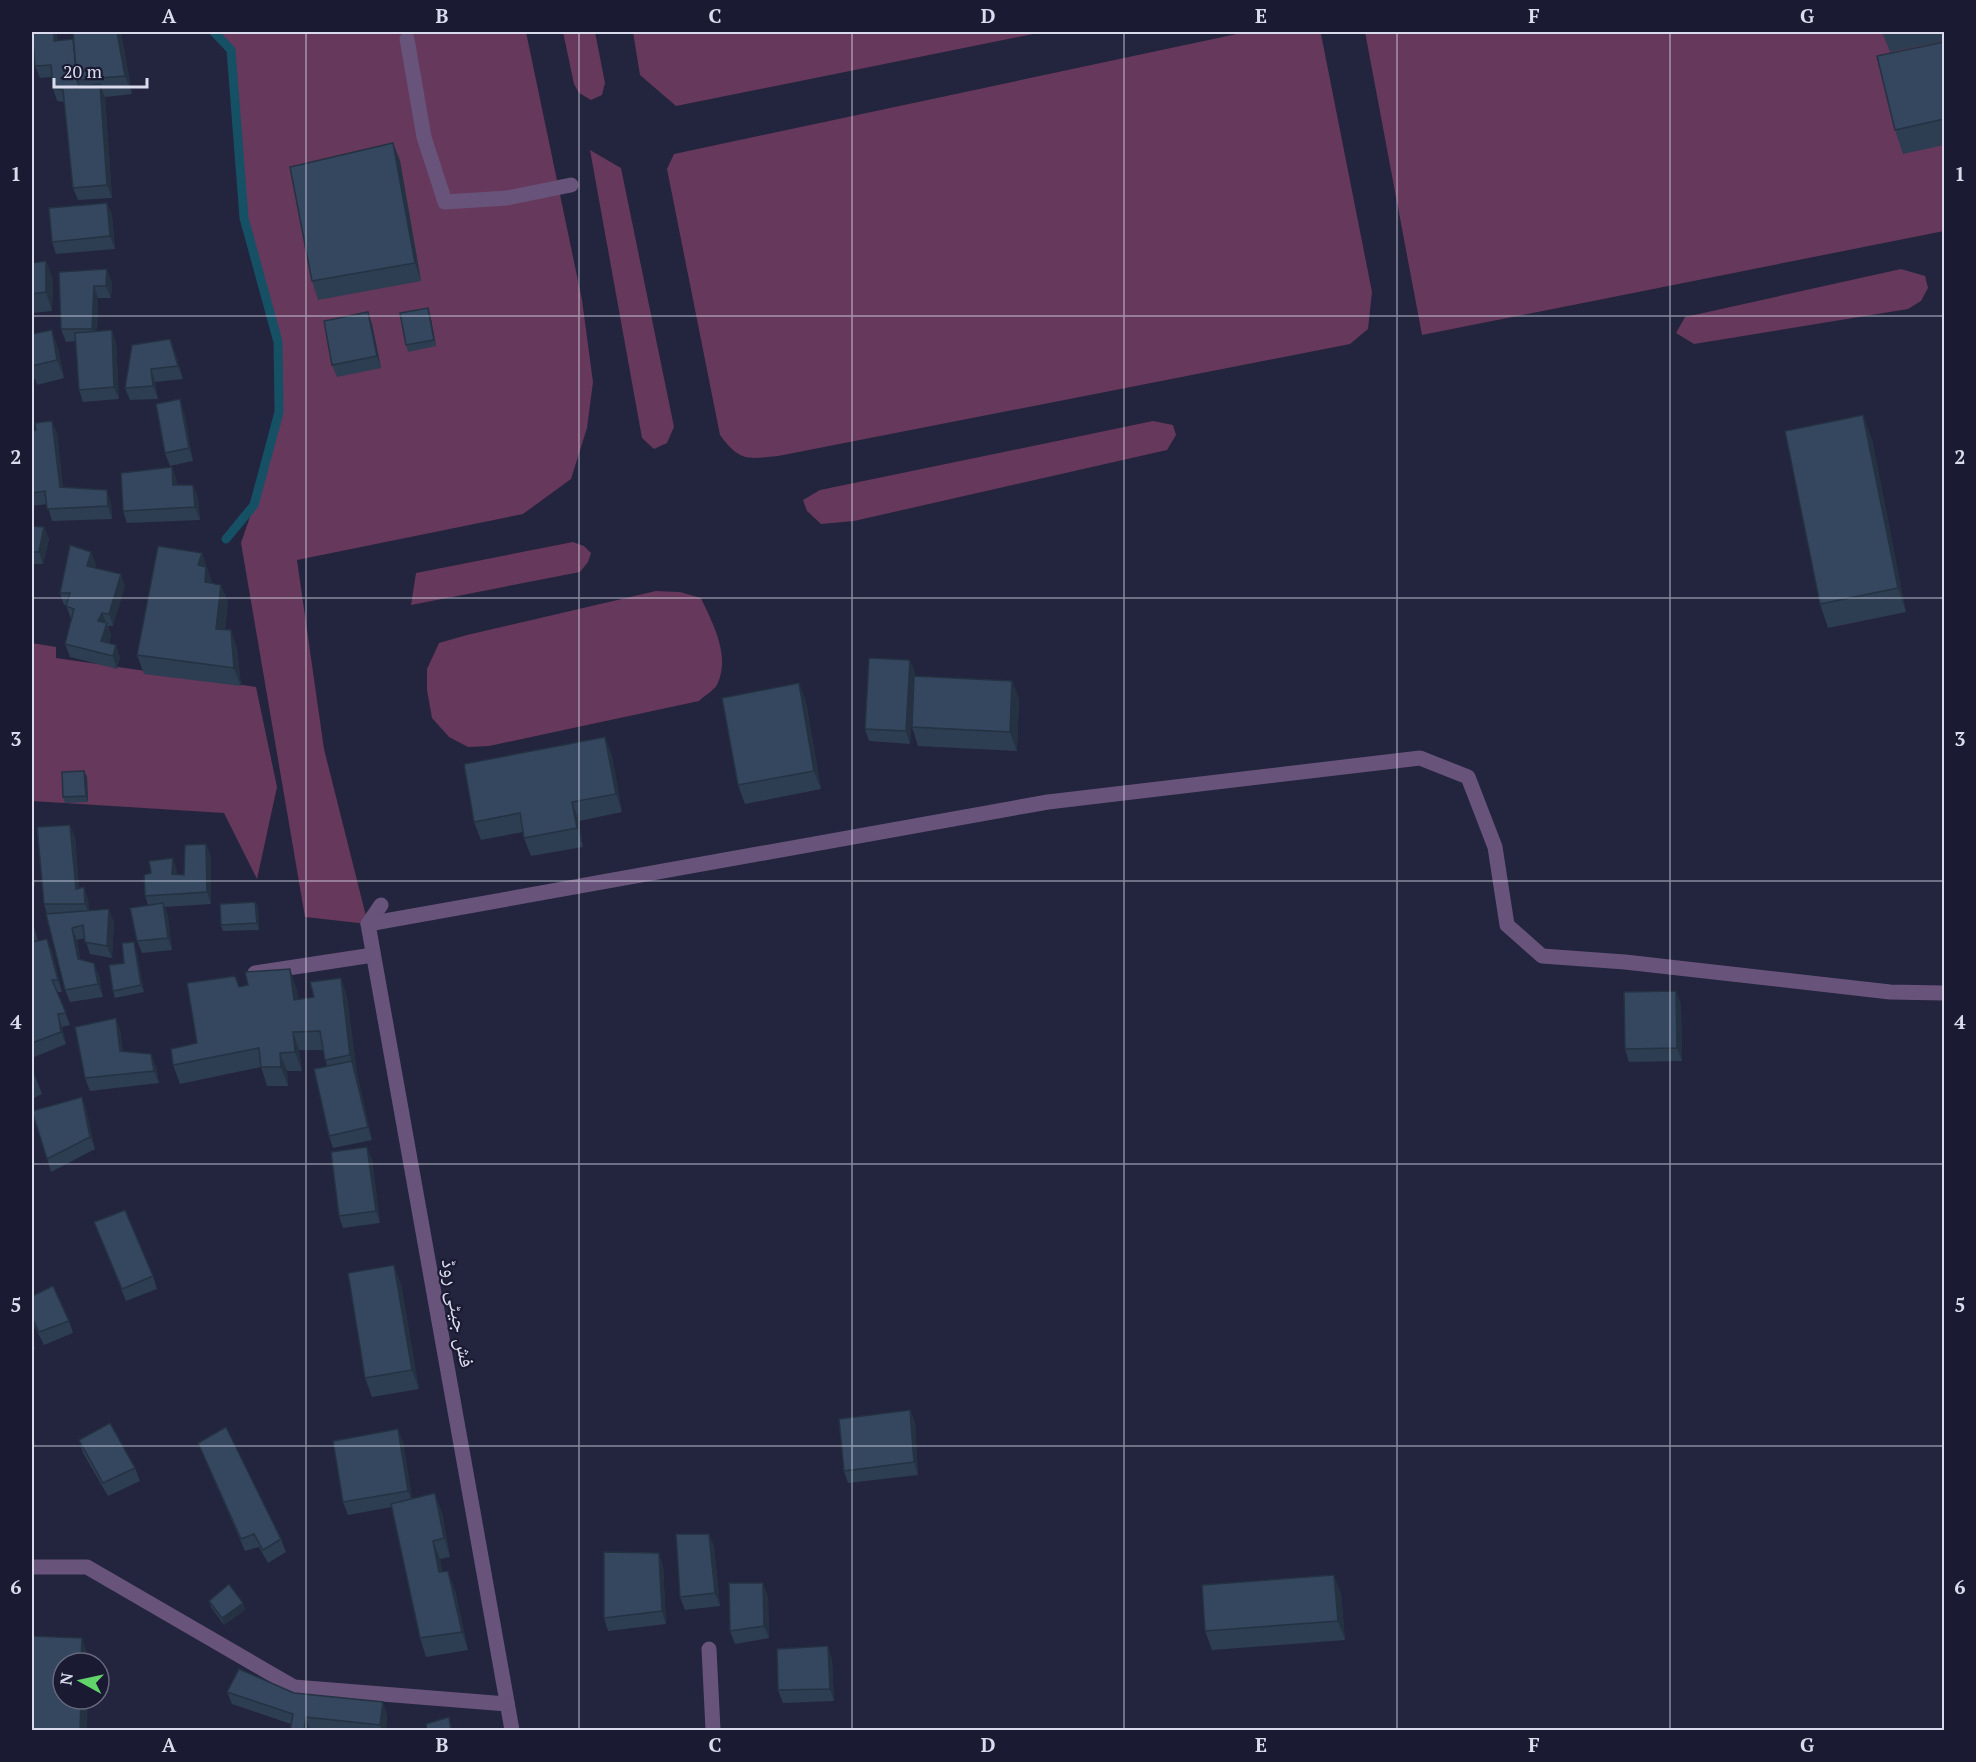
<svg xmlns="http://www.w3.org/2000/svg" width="1976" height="1762" font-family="'PT Serif','Noto Naskh Arabic',serif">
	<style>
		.green { fill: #66385b }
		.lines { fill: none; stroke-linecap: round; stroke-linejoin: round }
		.stream { stroke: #155065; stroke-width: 9 }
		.minor { stroke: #68537a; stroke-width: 15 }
		.wall { fill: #2d3d52 }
		.shaded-wall { fill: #243242 }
		.building { fill: #34475f; stroke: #243242; stroke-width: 1.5 }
		.grid { fill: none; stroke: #dadced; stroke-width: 1.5; stroke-opacity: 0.55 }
		.labels { text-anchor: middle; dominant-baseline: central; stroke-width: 4.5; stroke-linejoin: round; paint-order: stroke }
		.street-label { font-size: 21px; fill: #dadced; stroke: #1a1a33 }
		.neatline { fill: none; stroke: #dadced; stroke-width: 2 }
		.grid-label { font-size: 20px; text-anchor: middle; font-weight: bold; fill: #dadced }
	</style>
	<rect width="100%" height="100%" fill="#23243d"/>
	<g class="green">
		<polygon points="214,32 526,32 582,300 593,382 587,428 571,479 523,514 297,560 324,749 368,924 305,917 241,543 254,505 279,412 278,342 244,218 231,50"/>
		<polygon points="563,32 595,32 605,83 602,95 591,100 579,93 574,84"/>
		<polygon points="633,32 1043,32 676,106 640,75"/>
		<path d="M1246 32H1313L1321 34 1372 292 1368 329 1350 344 778 456C747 459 740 462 720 435L667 169 674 154Z"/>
		<polygon points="1365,32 1944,32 1944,231 1422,335"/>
		<polygon points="590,150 621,168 674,427 667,443 654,449 642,438"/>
		<polygon points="1901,269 1925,276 1928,288 1921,301 1908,309 1694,344 1676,333 1685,317"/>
		<polygon points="1153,421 1173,425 1176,435 1167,450 854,521 821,524 807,511 803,500 820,490"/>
		<polygon points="573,542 584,546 591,553 588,562 580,572 411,605 416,573"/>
		<path d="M656 591 680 592 701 598C713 624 731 656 717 685 713 691 704 696 699 701L489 746 468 747 449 737 432 718 427 690V669L439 643 467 635Z"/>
		<polygon points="32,643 56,647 56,658 256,687 277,787 257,879 224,813 32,801"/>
	</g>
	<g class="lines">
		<polyline class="stream" points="214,32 231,50 244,218 278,342 279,412 254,505 226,539"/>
		<g class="minor">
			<polyline points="407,39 424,137 445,202 507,198 571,185"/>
			<polyline points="381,905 368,924 512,1730"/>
			<polyline points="368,924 1048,802 1420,758 1468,777 1495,847 1507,925 1542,956 1625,962 1890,992 1944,993"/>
			<polyline points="255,973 373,955"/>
			<polyline points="32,1567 87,1567 294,1687 507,1704"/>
			<polyline points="709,1649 713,1730"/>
		</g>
	</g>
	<g class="wall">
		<polygon points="121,32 132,94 105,97 112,198 78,200 73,188 64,102 57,101 53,88 52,77 40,78 35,66 58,41"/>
		<polygon points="1882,32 1944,32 1944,41 1890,52"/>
		<polygon points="1944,42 1944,145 1903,154 1895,130"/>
		<polygon points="393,143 400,161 421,281 318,300 312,281"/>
		<polygon points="107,203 112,215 115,249 56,254 52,242"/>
		<polygon points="46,261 53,280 52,311 32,313 32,263"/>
		<polygon points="59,272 112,282 111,298 98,298 97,331 116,342 119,399 83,402 79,390 76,341 66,342 61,329"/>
		<polygon points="430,314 436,346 408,352 406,345"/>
		<polygon points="372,324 381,368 337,377 332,365"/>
		<polygon points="32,334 58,348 64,378 37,385 35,379 32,379"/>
		<polygon points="175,352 183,379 155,382 158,399 130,400 125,388"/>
		<polygon points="184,412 193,461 170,466 165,453"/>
		<polygon points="32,431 57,433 63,487 111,503 112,519 52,521 47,504 32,506"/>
		<polygon points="1872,439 1906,612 1828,628 1820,604"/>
		<polygon points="172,467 176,479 177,485 198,497 200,520 127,523 123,511"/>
		<polygon points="32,526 44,527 49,539 43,564 32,564"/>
		<polygon points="91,552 96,564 95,568 125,586 113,626 108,626 111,635 109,643 120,657 117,669 70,657 65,644 72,619 71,619 66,605 64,605 60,593"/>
		<polygon points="202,553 212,583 221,585 228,603 225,630 231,630 237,649 241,686 144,674 137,655"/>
		<polygon points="915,672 915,676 1012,681 1019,699 1017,751 918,746 912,727 913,702 910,744 869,741 865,729"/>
		<polygon points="799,683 806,702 821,789 745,804 738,785"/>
		<polygon points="605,737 612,756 622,812 579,821 583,847 531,856 524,838 523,832 481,840 474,822"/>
		<polygon points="84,771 87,777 88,802 65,803 63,797"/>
		<polygon points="70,825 75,837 79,888 88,899 89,910 114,921 112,958 90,954 85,938 77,940 80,959 99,975 103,997 70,1002 65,990 47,914 44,904"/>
		<polygon points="206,844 211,857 211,904 165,907 168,916 172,950 142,953 137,941 148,905 145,896 177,871 177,874 184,875"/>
		<polygon points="32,867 35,886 32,887"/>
		<polygon points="255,902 258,908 259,930 223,931 221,925"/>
		<polygon points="32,920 38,941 47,939 52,951 62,992 57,992 70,1025 62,1027 66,1044 32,1058"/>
		<polygon points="136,949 144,992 115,998 113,991"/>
		<polygon points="341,978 347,997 357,1073 372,1140 333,1148 329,1136 327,1066 323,1050 299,1050 302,1071 287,1071 288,1086 267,1086 261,1067 180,1084 173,1065 197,1043 239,987 296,987 298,999 314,997"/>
		<polygon points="1681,1004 1682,1061 1629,1062 1625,1049"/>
		<polygon points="116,1018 120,1031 123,1052 156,1066 159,1083 90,1091 85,1078"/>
		<polygon points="32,1068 42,1094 32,1099"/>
		<polygon points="82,1097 86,1109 95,1149 51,1172 47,1159"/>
		<polygon points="372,1159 380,1223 343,1228 339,1216"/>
		<polygon points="94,1222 153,1276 157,1289 126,1301"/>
		<polygon points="401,1284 419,1389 372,1397 365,1378"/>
		<polygon points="32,1296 69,1321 73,1333 44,1345 32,1321"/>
		<polygon points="32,1341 35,1349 32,1351"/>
		<polygon points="910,1410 915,1422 918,1475 848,1483 844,1471"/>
		<polygon points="79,1440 135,1468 140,1481 108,1496 83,1453"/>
		<polygon points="403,1442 412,1499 442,1512 450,1557 440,1559 442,1572 455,1590 468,1650 426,1657 420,1638 392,1507 348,1515 343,1502"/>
		<polygon points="198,1443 281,1539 286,1552 268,1563 259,1547 245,1551 203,1455"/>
		<polygon points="709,1534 714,1546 720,1606 685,1610 680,1597"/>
		<polygon points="663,1565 666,1624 608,1631 604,1618"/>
		<polygon points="1341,1593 1345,1640 1212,1650 1205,1631"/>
		<polygon points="768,1596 769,1638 735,1644 730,1631"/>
		<polygon points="209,1601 243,1603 245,1610 224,1625 211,1607"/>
		<polygon points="832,1659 834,1701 783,1703 778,1690"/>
		<polygon points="227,1692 294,1693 383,1702 387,1715 386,1731 322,1731 310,1729 310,1731 290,1731 291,1724 232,1704"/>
	</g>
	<g class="shaded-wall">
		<polygon points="54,32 57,32 59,54 54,41"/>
		<polygon points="117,32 121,32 132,94 125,76"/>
		<polygon points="100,84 105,97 112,198 107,185"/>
		<polygon points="393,143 400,161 421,281 415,263"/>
		<polygon points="107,203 112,215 115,249 110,236"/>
		<polygon points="46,261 53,280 52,311 46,292"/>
		<polygon points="107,269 112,282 111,298 106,286"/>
		<polygon points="94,286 98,298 97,341 92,329"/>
		<polygon points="428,308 430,314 436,346 434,340"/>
		<polygon points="368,312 372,324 381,368 377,356"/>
		<polygon points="52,330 58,348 64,378 57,360"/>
		<polygon points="112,330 116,342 119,399 114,387"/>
		<polygon points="170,339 175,352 183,379 178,366"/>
		<polygon points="151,369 155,382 158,399 153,386"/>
		<polygon points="180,399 184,412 193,461 189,448"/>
		<polygon points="1863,415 1872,439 1906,612 1898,588"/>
		<polygon points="52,421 57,433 64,499 60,487"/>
		<polygon points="172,467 176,479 177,498 173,485"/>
		<polygon points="193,485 198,497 200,520 195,507"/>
		<polygon points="107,490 111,503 112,519 108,506"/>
		<polygon points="44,527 49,539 43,564 39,552"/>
		<polygon points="91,552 96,564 92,579 87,566"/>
		<polygon points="202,553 213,586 212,600 198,565"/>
		<polygon points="121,574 125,586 113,626 109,614"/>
		<polygon points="221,585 228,603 223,648 216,629"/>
		<polygon points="102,613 111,635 105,654 101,641 98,621"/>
		<polygon points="231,630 237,649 241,686 234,668"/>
		<polygon points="116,645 120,657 117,669 113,656"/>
		<polygon points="910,660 915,672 910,744 906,731"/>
		<polygon points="1012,681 1019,699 1017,751 1010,732"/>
		<polygon points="799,683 806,702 821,789 814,771"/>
		<polygon points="605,737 612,756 622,812 616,794"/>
		<polygon points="84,771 87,777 88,802 86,796"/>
		<polygon points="572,802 579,821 583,847 577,828"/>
		<polygon points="70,825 75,837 80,901 76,889"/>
		<polygon points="206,844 211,857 211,904 207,892"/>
		<polygon points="173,858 177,871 177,886 172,874"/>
		<polygon points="32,867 35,886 32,876"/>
		<polygon points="84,887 88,899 90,916 85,904"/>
		<polygon points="255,902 258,908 259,930 257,923"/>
		<polygon points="163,903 168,916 172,950 168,938"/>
		<polygon points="109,909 114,921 112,958 107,946"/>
		<polygon points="72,928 77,940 82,971 78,959"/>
		<polygon points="47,939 52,951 62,992 58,980"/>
		<polygon points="134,942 136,949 144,992 141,985"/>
		<polygon points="94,963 99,975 103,997 98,984"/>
		<polygon points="290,969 296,987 301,1018 294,1000"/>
		<polygon points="341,978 347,997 357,1073 372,1140 368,1127 350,1055"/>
		<polygon points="1676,991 1681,1004 1682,1061 1677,1048"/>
		<polygon points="58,1014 62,1027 66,1044 61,1032"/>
		<polygon points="116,1018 120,1031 124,1064 120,1051"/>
		<polygon points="293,1032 299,1050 302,1071 295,1052"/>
		<polygon points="280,1053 287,1071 288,1086 281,1067"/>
		<polygon points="151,1054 156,1066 159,1083 154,1071"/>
		<polygon points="82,1097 86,1109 95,1149 90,1137"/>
		<polygon points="367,1147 372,1159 380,1223 376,1211"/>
		<polygon points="394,1265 401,1284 419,1389 412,1370"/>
		<polygon points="910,1410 915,1422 918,1475 914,1462"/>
		<polygon points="398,1429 403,1442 413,1504 408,1491"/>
		<polygon points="32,1432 36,1445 32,1448"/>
		<polygon points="435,1493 442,1512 450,1557 444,1538"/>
		<polygon points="709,1534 714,1546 720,1606 715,1593"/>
		<polygon points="433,1541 440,1559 446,1590 439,1572"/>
		<polygon points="659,1553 663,1565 666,1624 662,1611"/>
		<polygon points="448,1571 455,1590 468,1650 462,1632"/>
		<polygon points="1334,1575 1341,1593 1345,1640 1338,1621"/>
		<polygon points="763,1583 768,1596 769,1638 764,1626"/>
		<polygon points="243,1603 245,1610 224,1625 222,1618"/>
		<polygon points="82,1638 88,1656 88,1663 81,1663"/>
		<polygon points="828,1646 832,1659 834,1701 830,1689"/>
		<polygon points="81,1699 88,1699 87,1731 80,1731"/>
		<polygon points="383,1702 387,1715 386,1731 382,1731 380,1725"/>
		<polygon points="306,1717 310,1729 310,1731 304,1731"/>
		<polygon points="449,1717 453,1731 451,1731"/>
	</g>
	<g class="building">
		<polygon points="32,32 54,32 54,41 73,39 77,80 79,86 74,88 100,84 107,185 73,188 63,90 53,88 51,65 35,66"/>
		<polygon points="73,32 117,32 125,76 77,80"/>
		<polygon points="1944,42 1944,119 1895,130 1877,56"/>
		<polygon points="393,143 415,263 312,281 290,167"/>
		<polygon points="107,203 110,236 52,242 49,208"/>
		<polygon points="46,261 46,292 32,294 32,263"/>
		<polygon points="107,269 106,286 94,286 92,329 61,329 59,272"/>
		<polygon points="428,308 434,340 406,345 400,313"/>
		<polygon points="368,312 377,356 332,365 324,321"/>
		<polygon points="52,330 57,360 32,366 32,334"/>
		<polygon points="112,330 114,387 79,390 75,333"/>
		<polygon points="170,339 178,366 151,369 153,386 125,388 132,345"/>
		<polygon points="180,399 189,448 165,453 156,404"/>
		<polygon points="1863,415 1898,588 1820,604 1785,431"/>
		<polygon points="52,421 60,487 107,490 108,506 47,509 45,491 32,493 32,431 36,430 35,423"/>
		<polygon points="172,467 173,485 193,485 195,507 123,511 121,473"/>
		<polygon points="32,526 44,527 39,552 32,552"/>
		<polygon points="70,545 91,552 87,566 121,574 109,614 102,613 98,621 107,623 101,641 116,645 113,656 65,644 74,609 66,606 70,593 60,593"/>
		<polygon points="158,546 202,553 198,565 206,567 205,582 221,585 216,629 231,630 234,668 137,655"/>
		<polygon points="869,658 910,660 906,731 865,729"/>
		<polygon points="914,676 1012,681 1010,732 912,727"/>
		<polygon points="799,683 814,771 738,785 722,698"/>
		<polygon points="605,737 616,794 572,802 577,828 524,838 520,813 474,822 464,764"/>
		<polygon points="84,771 86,796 63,797 62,772"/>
		<polygon points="70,825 76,889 84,887 85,904 44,904 37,827"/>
		<polygon points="206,844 207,892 145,896 144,875 151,873 149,861 173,858 172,874 184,875 185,845"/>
		<polygon points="255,902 257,923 221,925 220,904"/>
		<polygon points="163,903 168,938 137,941 130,908"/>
		<polygon points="109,909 107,946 85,942 83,925 72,928 78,959 94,963 98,984 65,990 46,914"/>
		<polygon points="47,939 58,980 52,980 66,1013 58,1014 61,1032 32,1043 32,942"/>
		<polygon points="134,942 141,985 113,991 109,965 124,963 122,943"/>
		<polygon points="290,969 294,1000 314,997 310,982 341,978 350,1055 325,1060 320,1031 293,1032 295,1052 280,1053 281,1067 261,1067 259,1048 173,1065 171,1049 197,1043 187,983 235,976 239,987 248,985 245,972"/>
		<polygon points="1676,991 1677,1048 1625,1049 1624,992"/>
		<polygon points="116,1018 120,1051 151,1054 154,1071 85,1078 75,1027"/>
		<polygon points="352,1061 368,1127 329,1136 314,1069"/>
		<polygon points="32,1068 35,1076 32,1077"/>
		<polygon points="82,1097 90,1137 47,1159 32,1111"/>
		<polygon points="367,1147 376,1211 339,1216 331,1152"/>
		<polygon points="125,1210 153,1276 122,1289 94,1222"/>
		<polygon points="394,1265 412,1370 365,1378 348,1273"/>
		<polygon points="53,1286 69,1321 39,1332 32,1317 32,1296"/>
		<polygon points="910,1410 914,1462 844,1471 839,1419"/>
		<polygon points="110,1423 135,1468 103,1483 79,1440"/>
		<polygon points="226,1427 281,1539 263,1550 254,1534 241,1539 198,1443"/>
		<polygon points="398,1429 408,1491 343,1502 333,1441"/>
		<polygon points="435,1493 444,1538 433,1541 439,1572 448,1571 462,1632 420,1638 391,1504"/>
		<polygon points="676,1534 709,1534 715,1593 680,1597"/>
		<polygon points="604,1552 659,1553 662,1611 604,1618"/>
		<polygon points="1334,1575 1338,1621 1205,1631 1202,1585"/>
		<polygon points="729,1583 763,1583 764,1626 730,1631"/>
		<polygon points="229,1584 243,1603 222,1618 209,1601"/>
		<polygon points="32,1636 82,1638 81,1663 63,1663 63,1699 81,1699 80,1731 32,1731"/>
		<polygon points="828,1646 830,1689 778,1690 777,1649"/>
		<polygon points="239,1669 294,1693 383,1702 380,1725 306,1717 304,1731 290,1731 293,1714 227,1692"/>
		<polygon points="449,1717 451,1731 427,1731 426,1724"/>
	</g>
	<path class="grid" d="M306 32V1730M579 32V1730M852 32V1730M1124 32V1730M1397 32V1730M1670 32V1730M32 316H1944M32 598H1944M32 881H1944M32 1164H1944M32 1446H1944"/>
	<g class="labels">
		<g class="street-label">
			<text transform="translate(459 1313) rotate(80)">فش جیٹی روڈ</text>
		</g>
	</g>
	<rect width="1976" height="1762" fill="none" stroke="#1a1a33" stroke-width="66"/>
	<g transform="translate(81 1681) rotate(278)"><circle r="28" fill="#1a1a33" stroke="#67687d" stroke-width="1.5"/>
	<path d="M0-4.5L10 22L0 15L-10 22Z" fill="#61d46a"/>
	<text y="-9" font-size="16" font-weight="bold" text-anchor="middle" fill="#dadced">N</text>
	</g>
	<path d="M54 78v9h93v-9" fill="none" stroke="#dadced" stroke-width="3"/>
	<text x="63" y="78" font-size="18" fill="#dadced" stroke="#1a1a33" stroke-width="4.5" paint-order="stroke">20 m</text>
	<rect x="33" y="33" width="1910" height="1696" class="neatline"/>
	<g class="grid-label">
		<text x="169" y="23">A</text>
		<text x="442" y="23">B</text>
		<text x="715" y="23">C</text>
		<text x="988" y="23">D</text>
		<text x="1261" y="23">E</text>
		<text x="1534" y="23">F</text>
		<text x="1807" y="23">G</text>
		<text x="16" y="181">1</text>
		<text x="1960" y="181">1</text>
		<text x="16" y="464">2</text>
		<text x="1960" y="464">2</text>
		<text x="16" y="746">3</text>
		<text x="1960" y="746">3</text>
		<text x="16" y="1029">4</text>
		<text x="1960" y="1029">4</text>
		<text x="16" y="1312">5</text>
		<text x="1960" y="1312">5</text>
		<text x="16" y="1594">6</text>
		<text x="1960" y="1594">6</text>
		<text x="169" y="1752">A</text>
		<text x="442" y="1752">B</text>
		<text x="715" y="1752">C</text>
		<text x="988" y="1752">D</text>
		<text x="1261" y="1752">E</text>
		<text x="1534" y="1752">F</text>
		<text x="1807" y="1752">G</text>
	</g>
</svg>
